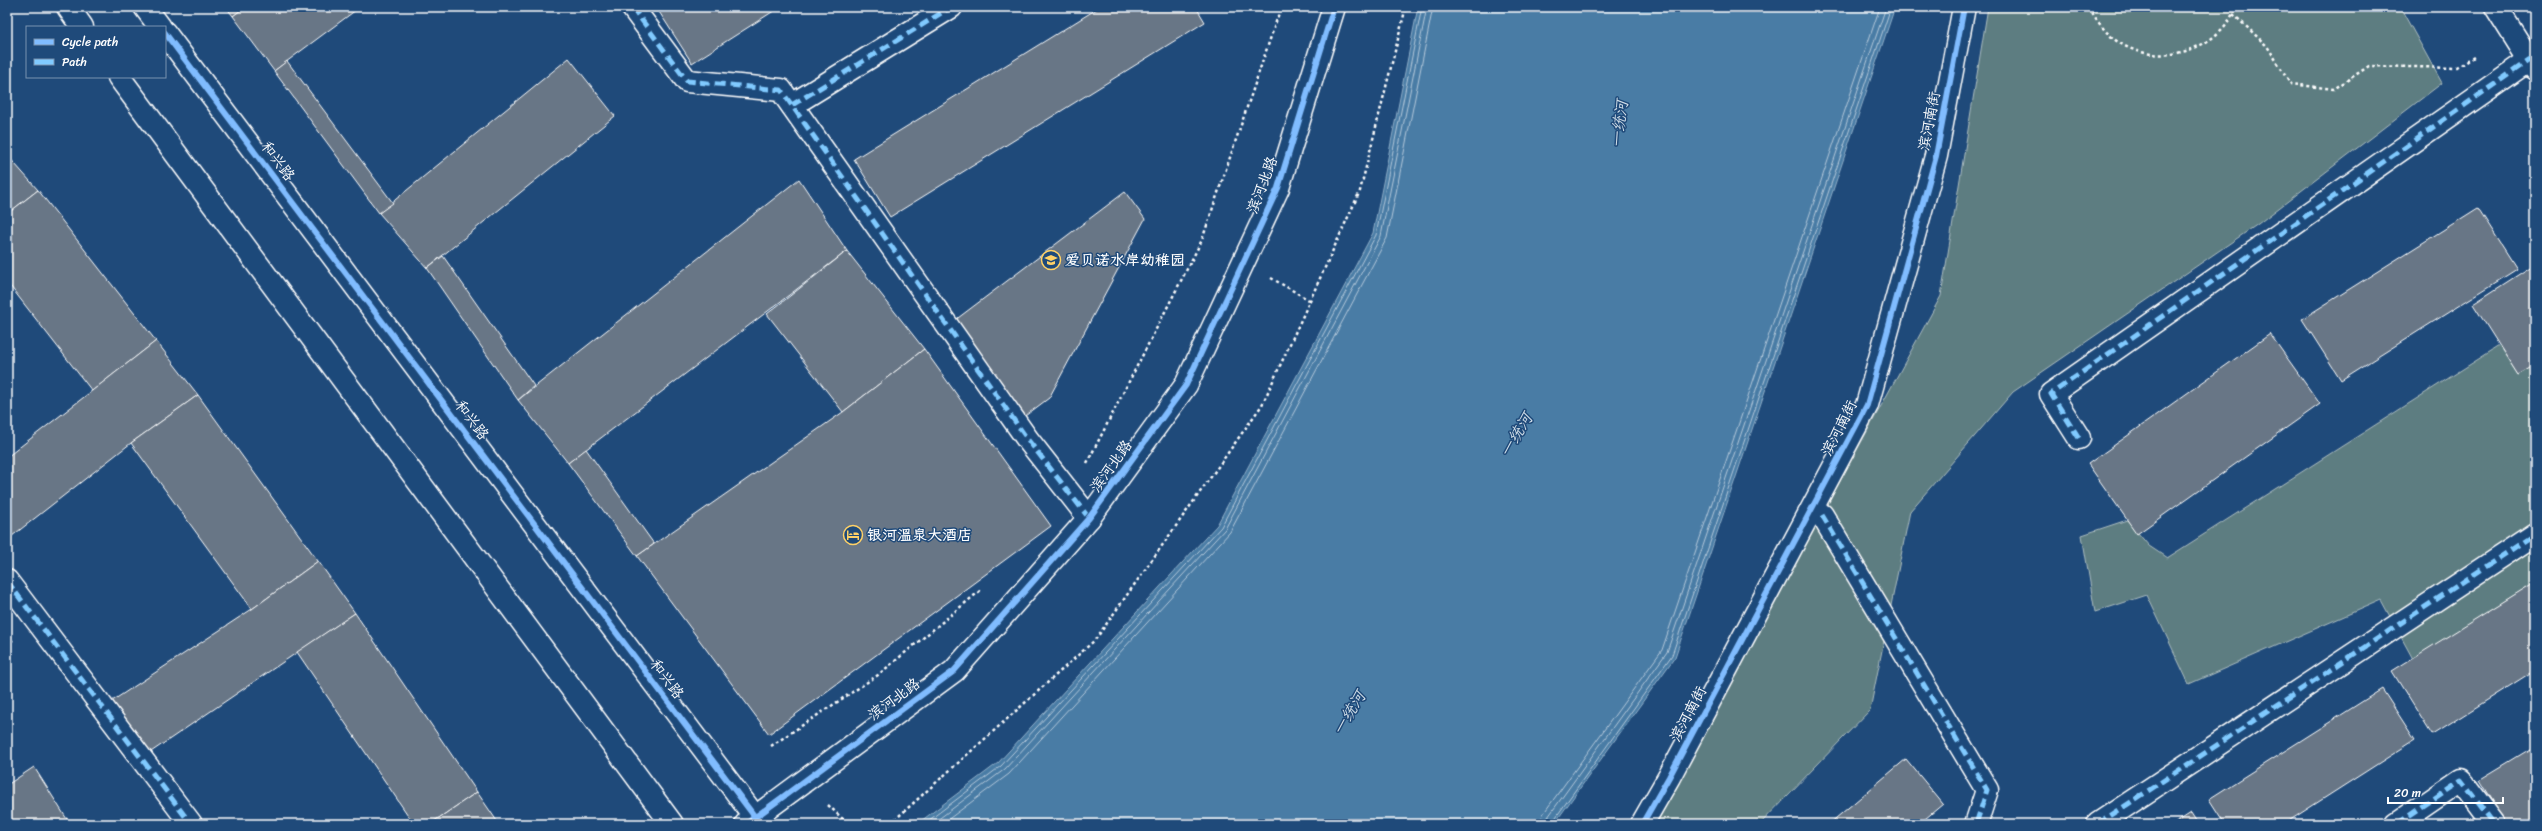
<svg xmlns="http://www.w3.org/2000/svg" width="2542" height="831" font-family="Sriracha,'LXGW WenKai TC',sans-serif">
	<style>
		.green { fill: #5d7d81; stroke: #aebec0 }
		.water { fill: #487ba5; stroke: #91b0c9 }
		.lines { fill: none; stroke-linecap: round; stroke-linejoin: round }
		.shore { stroke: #b6cadb; stroke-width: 1 }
		.building { fill: #677686; stroke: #fff }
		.minor-casing { stroke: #fff; stroke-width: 25 }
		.path { stroke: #fff; stroke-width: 2.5; stroke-dasharray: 3 3; stroke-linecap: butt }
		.minor { stroke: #1f4a7a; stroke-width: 22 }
		.quiet { stroke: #80caff; stroke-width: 5; stroke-dasharray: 10 5; stroke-linecap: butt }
		.cycleway-casing { stroke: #1f4a7a; stroke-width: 8 }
		.cycleway { stroke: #80bcff; stroke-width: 6 }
		.labels { text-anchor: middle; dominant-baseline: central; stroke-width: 3; stroke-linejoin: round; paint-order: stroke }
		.street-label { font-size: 15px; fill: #fff; stroke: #1f4a7a }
		.poi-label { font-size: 15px; font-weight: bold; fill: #fff; stroke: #1f4a7a; text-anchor: start }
		.water-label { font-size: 16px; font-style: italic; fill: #d1dee8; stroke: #1f4a7a }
	</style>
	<rect width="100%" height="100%" fill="#1f4a7a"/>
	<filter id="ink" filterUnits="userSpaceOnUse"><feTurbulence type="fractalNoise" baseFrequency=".025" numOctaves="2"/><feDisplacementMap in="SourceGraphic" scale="8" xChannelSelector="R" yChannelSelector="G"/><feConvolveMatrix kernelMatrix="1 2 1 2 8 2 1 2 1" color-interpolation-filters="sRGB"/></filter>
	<g filter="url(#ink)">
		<g class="green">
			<polygon points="1988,7 2400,7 2442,83 2258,224 2013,392 1910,511 1870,710 1760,824 1653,824 1941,296"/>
			<polygon points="2499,346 2518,375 2535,365 2535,582 2413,659 2381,600 2189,684 2147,595 2095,612 2082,535 2127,520 2149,546 2167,558"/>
		</g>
		<polygon class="water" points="1418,7 1895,7 1675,657 1554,824 917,824 998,763 1217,525 1373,233"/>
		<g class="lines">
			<g class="shore">
				<polyline points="924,824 1001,766 1221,527 1376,235 1422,7"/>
				<polyline points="932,824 1005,769 1225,529 1381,236 1427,7"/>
				<polyline points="942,824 1009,774 1230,532 1387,238 1433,7"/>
				<polyline points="1540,824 1543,814 1662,650 1880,7"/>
				<polyline points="1546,824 1548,817 1667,652 1886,7"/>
				<polyline points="1551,824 1672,655 1891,7"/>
			</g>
		</g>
		<g class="building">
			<polygon points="226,7 245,7 233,16"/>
			<polygon points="245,7 360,7 274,71 233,16"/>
			<polygon points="656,7 780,7 692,63"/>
			<polygon points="1100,7 1196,7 1205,22 890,217 854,159"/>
			<polygon points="569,58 615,116 427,268 379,213"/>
			<polygon points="287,61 393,203 379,213 274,71"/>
			<polygon points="7,155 38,190 7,214"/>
			<polygon points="799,179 847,251 568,463 518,400"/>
			<polygon points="38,190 156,341 92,391 7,282 7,214"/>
			<polygon points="1125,192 1145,219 1049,398 1025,416 954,321"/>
			<polygon points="2478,208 2517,269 2341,380 2302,319"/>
			<polygon points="847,251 924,349 843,412 767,314"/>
			<polygon points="443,256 534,386 518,400 427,268"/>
			<polygon points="2535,264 2535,365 2518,375 2473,304"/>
			<polygon points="2270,334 2320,404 2137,534 2088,464"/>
			<polygon points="156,341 198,395 131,443 7,540 7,457"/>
			<polygon points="924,349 1051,526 769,734 637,556 843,412"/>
			<polygon points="198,395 318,561 252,609 131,443"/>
			<polygon points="586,449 654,544 637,556 568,463"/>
			<polygon points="318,561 355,613 145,756 109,703 252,609"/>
			<polygon points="2535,582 2535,670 2432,735 2392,671"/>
			<polygon points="355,613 477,792 430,824 414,824 297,652"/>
			<polygon points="2382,689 2415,740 2284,824 2225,824 2209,799"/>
			<polygon points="2535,746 2535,824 2506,824 2479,780"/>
			<polygon points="1906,759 1943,804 1919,824 1829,824"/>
			<polygon points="34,767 70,824 7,824 7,785"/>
			<polygon points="477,792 499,824 430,824"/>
			<polygon points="2191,813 2198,824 2174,824"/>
		</g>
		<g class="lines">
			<defs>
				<g id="minor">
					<polyline points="68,7 82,27"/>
					<polyline points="145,7 160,27"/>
					<polyline points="632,7 687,81 781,90 1028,440 1089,518"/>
					<polyline points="2496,7 2535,69"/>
					<polyline points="165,33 755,817 755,824"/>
					<polyline points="119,77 672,824"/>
					<polyline points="792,105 951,7"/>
					<polyline points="2079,438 2051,394 2535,56"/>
					<polyline points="1822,515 1987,790 1976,824"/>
					<polyline points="7,581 191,824"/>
					<polyline points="746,824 954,671 1089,518 1186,385 1278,188 1334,7"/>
					<polyline points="1642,824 1669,777 1867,405 1936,156 1964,7"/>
					<polyline points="2098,824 2535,534"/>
					<polyline points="2397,824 2461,780 2494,824"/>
				</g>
			</defs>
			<use href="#minor" class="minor-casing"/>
			<g class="path">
				<path d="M2089 7C2096 19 2103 30 2114 39 2153 69 2217 54 2236 7"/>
				<polyline points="2233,14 2267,46 2291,84 2334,89 2369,66 2457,68 2474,57"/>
				<polyline points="1271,278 1309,300"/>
				<polyline points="1087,463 1202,240 1281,7"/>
				<polyline points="7,644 13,640"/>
				<polyline points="771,746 878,675 981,590"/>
				<polyline points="828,805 848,824"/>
				<polyline points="890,824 1095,640 1262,405 1360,191 1406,7"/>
			</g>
			<use href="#minor" class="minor"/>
			<g class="quiet">
				<polyline points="632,7 687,81 781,90 1028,440 1089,518"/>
				<polyline points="792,105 951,7"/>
				<polyline points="2079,438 2051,394 2535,56"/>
				<polyline points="1822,515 1987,790 1976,824"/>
				<polyline points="7,581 191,824"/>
				<polyline points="2098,824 2535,534"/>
				<polyline points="2397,824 2461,780 2494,824"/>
			</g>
			<defs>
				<g id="cycleway">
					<polyline points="165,33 755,817 755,824"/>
					<polyline points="746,824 954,671 1089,518 1186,385 1278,188 1334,7"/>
					<polyline points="1642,824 1669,777 1867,405 1936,156 1964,7"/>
				</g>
			</defs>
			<use href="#cycleway" class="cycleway-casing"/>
			<use href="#cycleway" class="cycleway"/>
		</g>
	</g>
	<defs>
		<symbol id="school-ring" viewBox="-11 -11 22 22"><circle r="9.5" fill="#1f4a7a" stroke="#ffd166" stroke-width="1.5"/><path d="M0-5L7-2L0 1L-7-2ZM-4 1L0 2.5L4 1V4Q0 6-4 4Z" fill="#ffd166"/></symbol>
		<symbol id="hotel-ring" viewBox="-11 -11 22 22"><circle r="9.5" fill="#1f4a7a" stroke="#ffd166" stroke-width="1.5"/><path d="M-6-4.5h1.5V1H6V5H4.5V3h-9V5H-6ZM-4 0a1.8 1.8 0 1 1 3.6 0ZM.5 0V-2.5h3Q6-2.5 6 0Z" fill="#ffd166"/></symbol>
	</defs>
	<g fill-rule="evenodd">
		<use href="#school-ring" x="1040" y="249" width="22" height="22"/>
		<use href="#hotel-ring" x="842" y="524" width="22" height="22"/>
	</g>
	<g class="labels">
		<g class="street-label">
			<text transform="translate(1929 121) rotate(-79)">滨河南街</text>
			<text transform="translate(278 161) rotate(53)">和兴路</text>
			<text transform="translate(1262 185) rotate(-69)">滨河北路</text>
			<text transform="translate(472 420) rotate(53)">和兴路</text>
			<text transform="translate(1839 428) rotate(-63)">滨河南街</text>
			<text transform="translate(1111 466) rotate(-54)">滨河北路</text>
			<text transform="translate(667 679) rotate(53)">和兴路</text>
			<text transform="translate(894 699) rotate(-36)">滨河北路</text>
			<text transform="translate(1688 714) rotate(-62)">滨河南街</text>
		</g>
		<g class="poi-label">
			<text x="1065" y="260">爱贝诺水岸幼稚园</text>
			<text x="867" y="535">银河温泉大酒店</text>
		</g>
		<g class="water-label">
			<text transform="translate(1619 124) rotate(-83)">一统河</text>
			<text transform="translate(1516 435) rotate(-59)">一统河</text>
			<text transform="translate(1349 713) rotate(-59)">一统河</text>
		</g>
	</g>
	<rect width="2542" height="831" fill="none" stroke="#1f4a7a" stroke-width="24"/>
	<rect x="12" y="12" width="2518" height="807" fill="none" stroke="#fff" stroke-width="1.5" filter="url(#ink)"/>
	<rect x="26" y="26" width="140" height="52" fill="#1f4a7a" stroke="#7992af"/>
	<rect x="34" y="39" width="20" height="6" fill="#80bcff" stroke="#7992af"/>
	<text x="62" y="46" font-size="12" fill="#ffffff">Cycle path</text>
	<rect x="34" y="59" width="20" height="6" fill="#80caff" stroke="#7992af"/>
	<text x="62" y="66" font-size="12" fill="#ffffff">Path</text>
	<path d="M2388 797v6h115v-6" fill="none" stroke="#ffffff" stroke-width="2"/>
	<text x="2394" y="797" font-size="12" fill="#ffffff" stroke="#1f4a7a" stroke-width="3" paint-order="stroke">20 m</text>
</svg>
